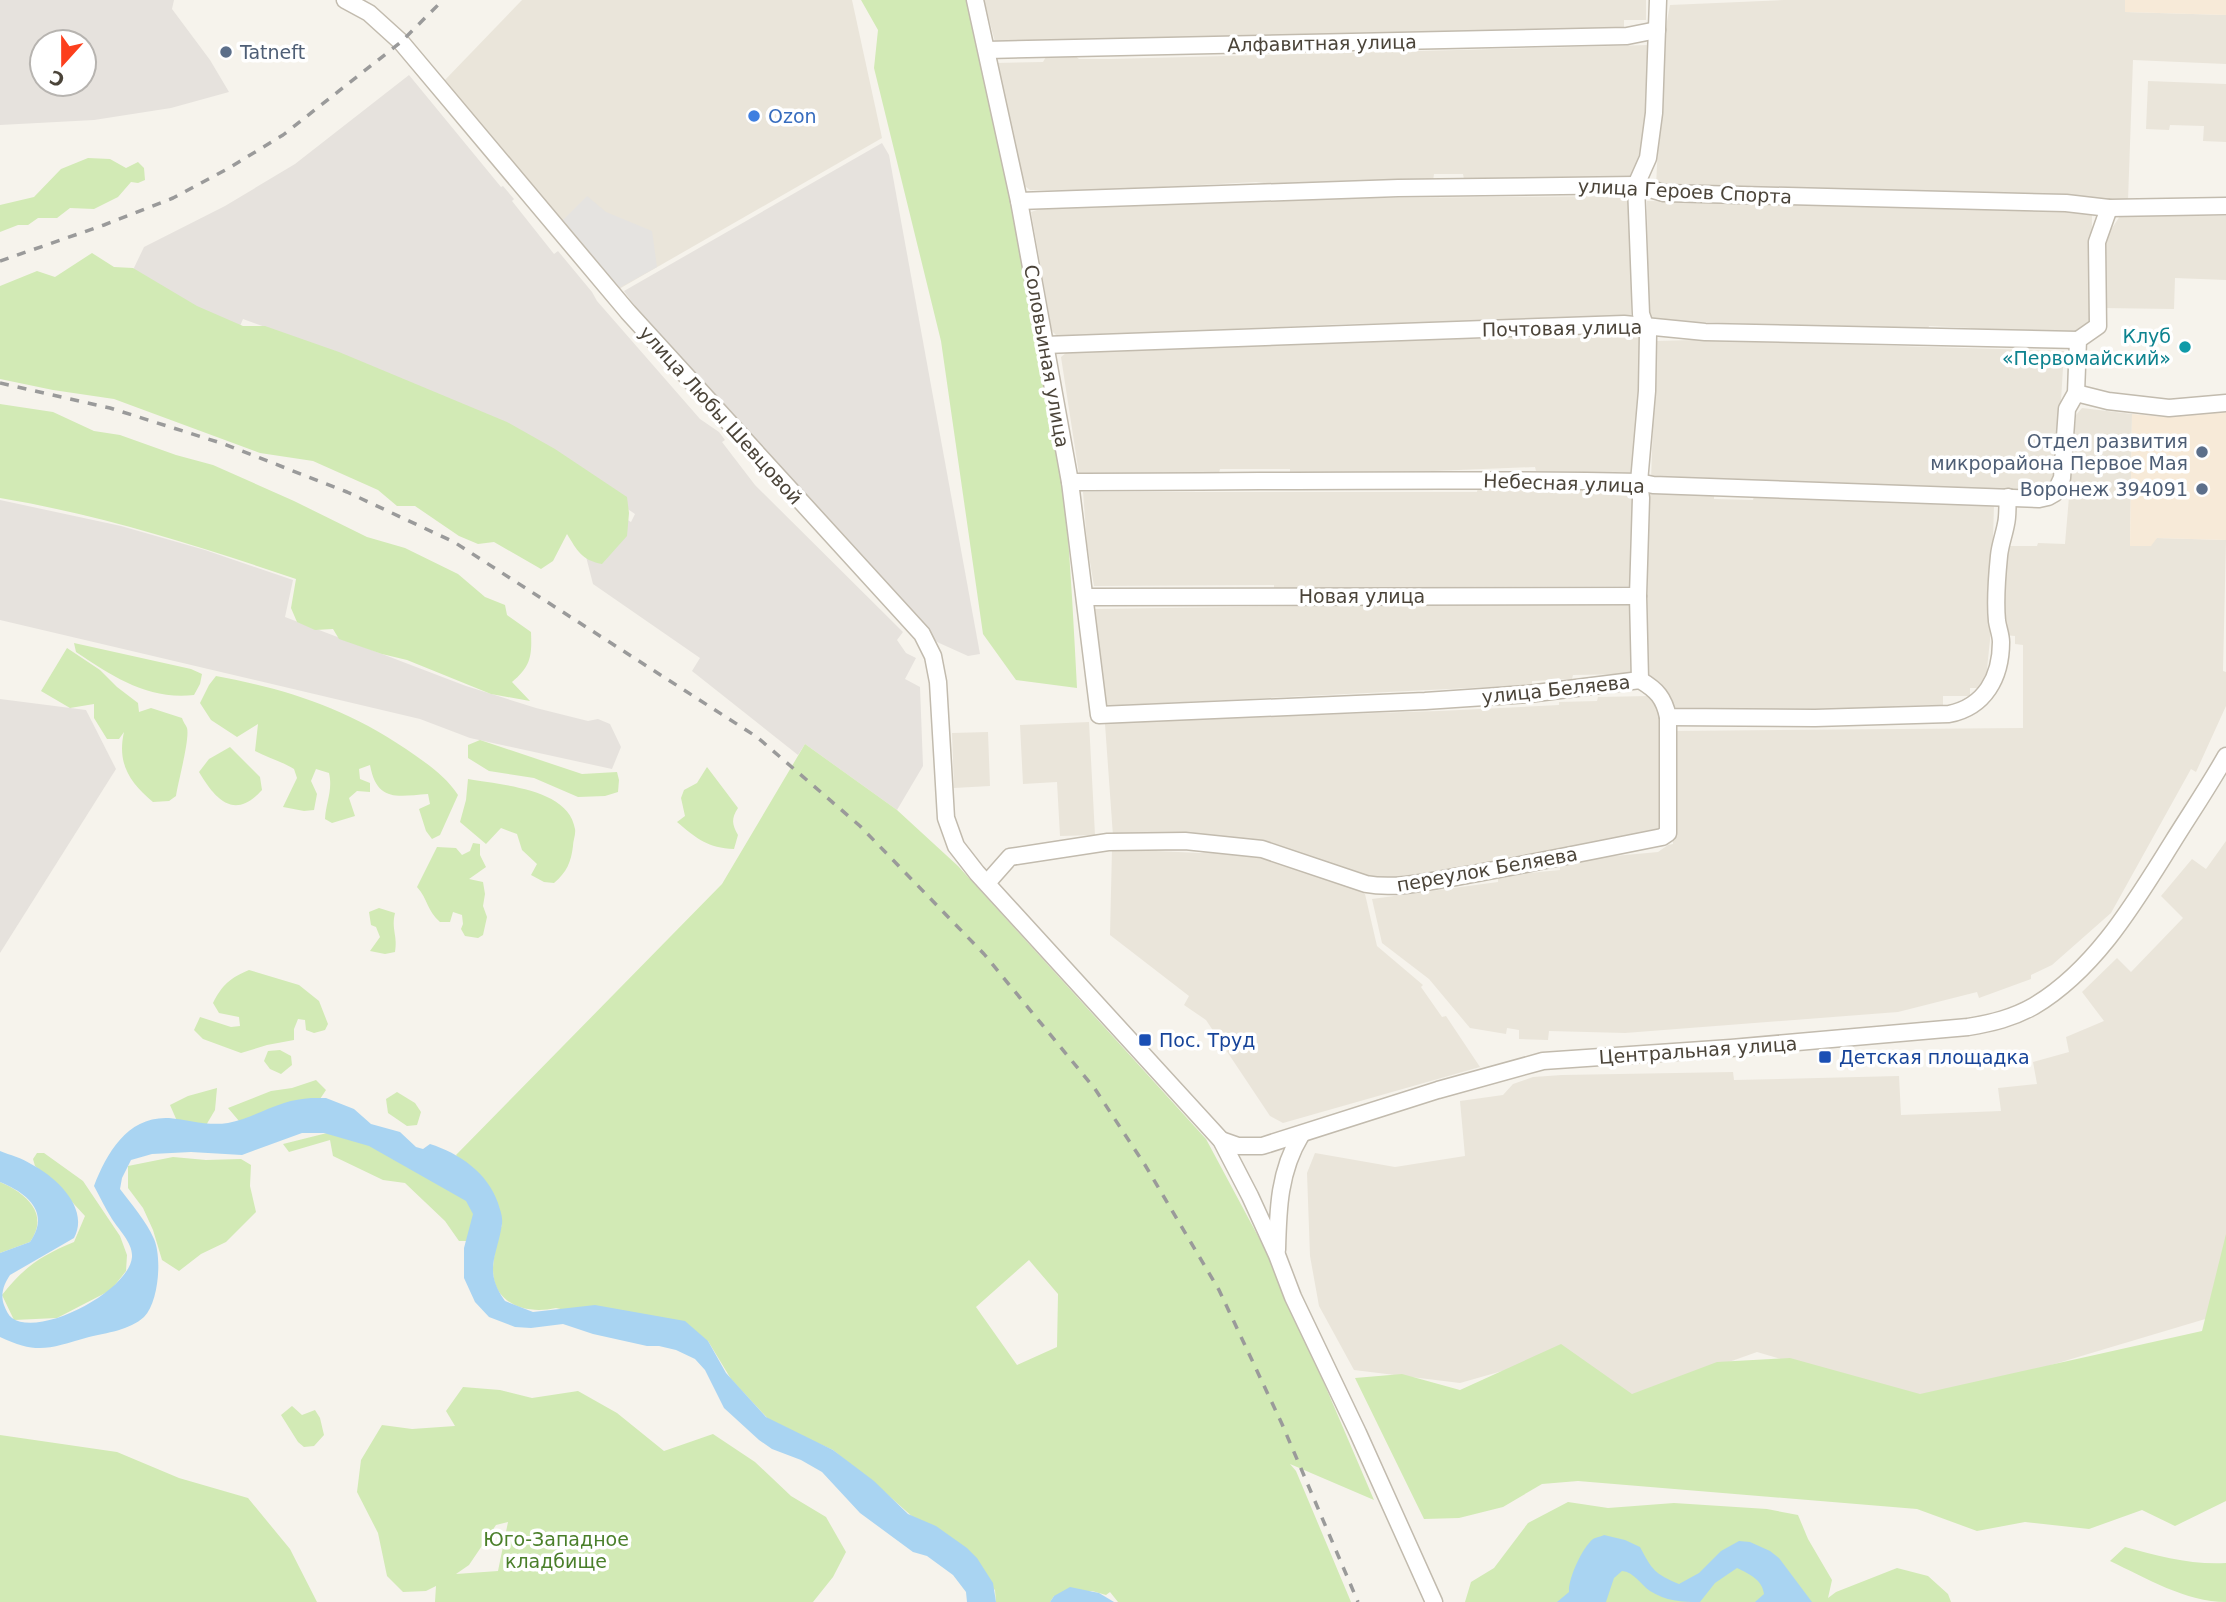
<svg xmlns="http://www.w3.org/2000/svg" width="2226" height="1602" font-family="'DejaVu Sans',sans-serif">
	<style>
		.residential { fill: #eae5da }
		.commercial { fill: #f7ead8 }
		.industrial { fill: #e6e2dd; fill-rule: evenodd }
		.green { fill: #d2eab5; fill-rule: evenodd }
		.parking { fill: #e5e3e0 }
		.water { fill: #a9d4f2 }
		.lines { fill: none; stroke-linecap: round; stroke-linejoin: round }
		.minor-casing { stroke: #c2bbae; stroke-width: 19 }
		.minor { stroke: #fff; stroke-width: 16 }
		.rail { stroke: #9a9a9a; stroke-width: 3.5; stroke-dasharray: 9 9; stroke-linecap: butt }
		.service-dot { fill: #5c6f8a; stroke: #fff; stroke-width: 2.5 }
		.shop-dot { fill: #3f7fe0; stroke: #fff; stroke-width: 2.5 }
		.culture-dot { fill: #0f9aa8; stroke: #fff; stroke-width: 2.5 }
		.transit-dot { fill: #1a4fb4; stroke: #fff; stroke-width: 2.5 }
		.labels { text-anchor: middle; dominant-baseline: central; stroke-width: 7; stroke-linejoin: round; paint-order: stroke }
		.street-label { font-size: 19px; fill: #4b4439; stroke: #fff }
		.service-label { font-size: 19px; fill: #4e5e75; stroke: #fff; text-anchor: end }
		.shop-label { font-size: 19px; fill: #366cbe; stroke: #fff; text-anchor: start }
		.culture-label { font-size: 19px; fill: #0d838f; stroke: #fff; text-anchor: end }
		.transit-label { font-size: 19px; fill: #164399; stroke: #fff; text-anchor: start }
		.park-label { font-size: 19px; fill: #4a7f2a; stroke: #fff }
	</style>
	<rect width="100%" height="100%" fill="#f6f3ec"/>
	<g class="residential">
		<polygon points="522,0 852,0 882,138 619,289 443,82"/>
		<polygon points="984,0 1646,0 1646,20 1624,20 1624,30 995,42"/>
		<polygon points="1784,0 2125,0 2125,12 2226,15 2226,64 2133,60 2128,200 1656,186 1663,43 1670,5"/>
		<polygon points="1649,45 1647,140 1633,179 1464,179 1463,174 1434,174 1433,181 1271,184 1256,182 1087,191 1030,190 1022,184 996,63 1043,62 1047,55 1074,55 1079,59 1111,59"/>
		<polygon points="2148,81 2226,84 2226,142 2203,141 2204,126 2170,125 2169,130 2146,129"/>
		<polygon points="1632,196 1631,320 1517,319 1516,321 1347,324 1058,337 1052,331 1031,212 1040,209 1358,198"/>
		<polygon points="1647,201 1903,204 2092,211 2091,324 2074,334 1972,330 1971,328 1929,326 1928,329 1826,327 1698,322 1698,325 1648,323"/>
		<polygon points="2120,216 2226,216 2226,280 2175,278 2174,309 2102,308 2103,242"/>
		<polygon points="1642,337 1640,419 1633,473 1536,471 1535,467 1361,474 1290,473 1290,469 1220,469 1219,473 1079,474 1061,357 1066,353 1144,348 1460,339"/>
		<polygon points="1693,340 2064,351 2056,484 2050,491 1944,490 1944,487 1680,477 1679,481 1651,479 1656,341"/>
		<polygon points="2082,408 2132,414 2130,545 2157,538 2226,540 2223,671 2226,672 2226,706 2196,772 2191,769 2111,913 2052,965 2031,975 2031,979 1979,998 1977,992 1898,1012 1625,1033 1549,1031 1548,1040 1519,1039 1519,1030 1507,1028 1506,1034 1470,1028 1429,979 1382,943 1372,899 1498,882 1498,876 1560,870 1560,861 1658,852 1668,845 1673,844 1670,731 2023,728 2023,645 2015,644 2015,636 2003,635 2004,546 2037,546 2038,543 2065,544 2076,415"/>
		<polygon points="1478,487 1636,490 1635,586 1274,588 1274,585 1094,586 1087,544 1083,492 1477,492"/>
		<polygon points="1681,491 1714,492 1714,499 1753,500 1754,496 1877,500 1887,503 1994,505 1990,640 1985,688 1970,688 1970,696 1943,696 1943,705 1895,706 1894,709 1729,710 1684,713 1671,705 1654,684 1646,668 1649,494 1677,495"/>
		<polygon points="1452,604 1630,604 1634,611 1635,669 1630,674 1573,675 1572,679 1532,681 1532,685 1102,706 1094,609"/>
		<polygon points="1650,696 1656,705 1660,718 1663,832 1405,879 1376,880 1293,856 1113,836 1105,724 1111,721 1439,711 1559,705 1559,702 1597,701 1598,697"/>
		<polygon points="1089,722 1095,835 1060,836 1057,782 1023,784 1020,725"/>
		<polygon points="988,732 990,786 954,788 952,733"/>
		<polygon points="2226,841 2226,1299 2212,1317 1927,1402 1757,1352 1625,1399 1562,1354 1460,1383 1354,1370 1319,1306 1310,1256 1307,1173 1315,1153 1395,1167 1465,1156 1460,1101 1503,1095 1513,1084 1533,1077 1562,1075 1733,1072 1734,1080 1899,1076 1901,1115 2001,1111 1998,1088 2037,1084 2033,1062 2069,1052 2066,1037 2104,1021 2082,992 2117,958 2131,972 2183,918 2161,896 2192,859 2206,869"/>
		<polygon points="1112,849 1200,853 1236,850 1267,855 1335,883 1337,881 1365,894 1377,946 1423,985 1421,987 1442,1017 1446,1016 1480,1067 1283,1123 1270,1116 1206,1020 1184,1005 1189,996 1110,935"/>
	</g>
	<g class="commercial">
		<polygon points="2125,0 2226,0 2226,15 2125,12"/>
		<polygon points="2191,410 2226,411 2226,540 2157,538 2151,546 2130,546 2132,414 2165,417"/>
	</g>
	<g class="industrial">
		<path d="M0 0H174L172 9 210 60 229 92 171 108 94 120 0 125ZM42 42H84V84H42Z"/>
		<polygon points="409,75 501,187 503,186 514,199 512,201 554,254 558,251 592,292 597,301 700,419 719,432 725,440 722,442 755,485 903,632 897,640 906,653 916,658 905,679 920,687 923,766 897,810 805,744 798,755 692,671 700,658 593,584 581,537 600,504 631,522 635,514 616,501 359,361 243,319 240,326 211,315 132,272 144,247 225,206 295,164"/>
		<polygon points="882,143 889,155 980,654 968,656 937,642 639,312 624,291"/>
		<polygon points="0,500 121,526 205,550 293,580 285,617 466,686 536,708 588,721 598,719 610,724 621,747 612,769 470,738 420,719 0,620"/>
		<polygon points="0,699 86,710 116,769 0,953"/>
	</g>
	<g class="green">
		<path d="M861 0H966C996 136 1029 272 1053 409 1068 501 1072 595 1077 688L1016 680 983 634 941 341 874 68 878 30Z"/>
		<polygon points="88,158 110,159 126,168 138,162 144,168 145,180 138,183 131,182 118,197 94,209 70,208 57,218 38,218 28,225 18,225 0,232 0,205 34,197 61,169"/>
		<path d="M92 253 114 267 133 268 197 306 243 326H265L339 352 507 422 555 449 627 497 629 513 627 536 602 564C581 560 577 550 567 534L553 561 541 569 494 542 478 544 459 536 415 506H397L378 490 313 461 260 453 114 399 53 390 0 379V286L37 271 55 277Z"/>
		<path d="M0 404 53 412 94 431 120 435 176 455 213 465 294 501 367 537 405 548 458 574 485 597 505 605 507 615 531 632C532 656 531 666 512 682L530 701 491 694 407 660 382 654 339 639 333 629 315 630 297 622 291 608 296 579C199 546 101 515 0 498Z"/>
		<path d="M74 643 191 669 202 674 200 684 194 695C147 700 114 677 76 652Z"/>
		<path d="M67 648 100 670 117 687 138 703 139 712 151 708 182 718C183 722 186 725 187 728 190 739 178 782 176 796L169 801 153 802C129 782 117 763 124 732L119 739H107L94 718V704L70 708 41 691Z"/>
		<path d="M216 676C289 690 343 707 406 749 426 763 445 775 458 795L440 835 432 839 426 831 419 809 430 804 428 794C398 796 377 803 370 765L359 769 360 779 370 783V792L357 791 349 798 355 816 332 823 325 819C326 802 333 790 329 773L316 769 311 781 317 794 314 810 304 811 283 807 297 778 294 769C281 761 268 758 255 751L258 724 237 737 211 720 200 703 209 685Z"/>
		<polygon points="480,740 582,774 617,772 619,780 618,792 605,796 578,797 534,778 489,771 468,758 468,745"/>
		<path d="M805 744 897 810 958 866 1206 1139 1274 1266 1374 1500 1290 1464 1296 1471 1351 1602H1118L1110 1592 1106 1595 1092 1591 1054 1596 1050 1602H996L995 1590 888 1495 833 1450 771 1422 731 1379 708 1341 556 1308C526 1315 492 1304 493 1268 494 1252 498 1238 502 1224L456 1155 722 884ZM1029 1260 1058 1294 1057 1347 1017 1365 976 1307Z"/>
		<path d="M230 747 260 777 262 790C234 821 215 799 199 772L209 759Z"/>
		<path d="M707 767 738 808C731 819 732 824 738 835L734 849C708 848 697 839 677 822L685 816 681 798 684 790 697 783Z"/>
		<path d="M468 779C500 785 569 788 575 829 576 834 573 841 573 846 571 862 567 872 554 883L544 882 531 875 537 864 522 850 517 834 501 828 486 844 460 822 466 800Z"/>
		<path d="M473 843 480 844V855L486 867 469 879 483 882 485 894 483 906 487 917 483 935 478 938 465 936 461 929 463 924 462 915 453 912 450 922H440C427 911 428 899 417 887L437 847 456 848 462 855 470 851Z"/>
		<path d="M379 908 395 913C391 929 398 936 395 952L385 954 370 951 380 937 376 927 371 925 369 912Z"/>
		<path d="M249 970 299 985 319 1001 328 1024 325 1030 314 1033 306 1030 305 1020 298 1019 294 1029V1040L267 1045 241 1053 203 1039 194 1030 200 1017 231 1027 240 1026 239 1017 219 1013 213 1003C222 985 230 978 249 970Z"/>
		<polygon points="280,1050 291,1056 292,1065 281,1074 270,1069 264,1061 268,1051"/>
		<polygon points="316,1080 326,1090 316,1105 239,1121 228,1108 271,1091 292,1088"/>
		<polygon points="217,1088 215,1110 205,1127 177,1121 170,1105 188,1096"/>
		<polygon points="397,1092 415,1103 421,1112 417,1125 407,1126 388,1113 386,1099"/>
		<polygon points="331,1132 390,1146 480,1209 471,1237 466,1241 459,1241 445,1221 405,1183 383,1180 333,1156 330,1140 289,1152 283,1144"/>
		<path d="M37 1153H44L83 1181 120 1236 127 1255 126 1271 111 1290 57 1318 14 1320 2 1295C24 1267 42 1255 74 1242L85 1216 51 1179 35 1166 33 1159Z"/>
		<polygon points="173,1157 206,1160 241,1159 251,1165 250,1186 256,1212 226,1242 201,1254 179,1271 162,1260 153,1230 143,1208 128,1188 128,1166"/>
		<path d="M0 1182C26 1193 50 1214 30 1242L0 1253Z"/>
		<polygon points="2226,1234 2226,1501 2175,1526 2142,1510 2089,1529 2025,1522 1977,1531 1917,1509 1578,1481 1542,1484 1503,1507 1459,1518 1424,1519 1355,1378 1402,1374 1460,1390 1561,1344 1632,1394 1717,1362 1790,1358 1920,1394 2202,1331"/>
		<path d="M463 1387 500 1390 532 1398 578 1391 617 1413 664 1451 713 1434 755 1462 791 1496 826 1517 846 1552 833 1577 813 1602H435L436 1586 426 1591 403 1592 387 1576 378 1533 357 1492 361 1460 382 1425 412 1429 455 1426 446 1411ZM508 1522 498 1571 456 1574 469 1565 496 1525Z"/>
		<polygon points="292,1406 302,1415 315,1410 320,1418 324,1435 314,1446 304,1447 298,1442 281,1415"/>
		<polygon points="0,1435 117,1452 179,1478 248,1498 290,1549 317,1602 0,1602"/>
		<polygon points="1568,1502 1608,1508 1674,1503 1767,1509 1798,1515 1808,1539 1832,1580 1828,1598 1836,1592 1897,1568 1928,1576 1948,1594 1951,1602 1465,1602 1471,1582 1494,1568 1528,1523"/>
		<path d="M2125 1547C2158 1556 2191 1565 2226 1563V1602C2186 1602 2146 1578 2110 1561Z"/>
	</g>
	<polygon class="parking" points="587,196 606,212 652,231 657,267 619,288 563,220"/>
	<g class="water">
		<path d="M311 1098H326L354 1109 371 1124 400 1132 416 1147 423 1149 430 1144C459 1153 488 1173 498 1203 500 1210 503 1216 502 1224 497 1257 483 1270 505 1301L533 1312 595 1305 685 1321 708 1341 726 1373 766 1417 833 1450 874 1481 908 1514 936 1526 967 1548 977 1558 993 1583 996 1602H967L966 1592 953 1575 927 1556 913 1552 860 1513 822 1472 801 1460 772 1449 759 1440 724 1408 705 1370 695 1359 676 1350 659 1346H647L593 1334 563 1324 531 1328 515 1327 489 1317 475 1302 464 1278V1248L473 1214 466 1201 369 1146 324 1133H302L242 1155 191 1152 152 1154 131 1160 122 1178 120 1189C132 1205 146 1221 154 1239 162 1257 159 1302 144 1317 130 1330 106 1333 89 1337 50 1348 38 1355 0 1337V1253L30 1242C51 1212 27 1193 0 1182V1151C10 1155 22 1158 31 1164 56 1177 90 1208 74 1238L10 1275C4 1284 0 1294 4 1305 6 1310 8 1315 12 1318 40 1338 129 1291 132 1257 133 1243 119 1230 112 1219 105 1208 100 1197 94 1186 107 1152 128 1116 169 1118 189 1120 207 1126 228 1123 248 1119 265 1109 284 1103 293 1100 302 1099 311 1098Z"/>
		<path d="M1604 1535 1625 1540 1640 1547C1652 1570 1655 1574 1679 1584L1699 1573 1721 1551 1739 1541 1750 1542 1770 1551 1779 1558 1812 1602H1755L1764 1594C1762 1579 1749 1574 1737 1568L1715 1583 1700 1602C1681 1602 1666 1601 1650 1591 1640 1584 1634 1572 1622 1571L1614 1578 1606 1602H1557L1569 1592C1568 1579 1582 1548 1593 1539 1595 1538 1602 1536 1604 1535Z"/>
		<polygon points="1070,1587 1099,1593 1114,1602 1050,1602 1054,1596"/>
	</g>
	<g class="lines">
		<defs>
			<g id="minor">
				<polyline points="345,0 369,13 401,42 628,312 922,634 933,656 938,682 946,818 956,846 977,873 1221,1140 1250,1196 1277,1255 1293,1297 1358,1433 1434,1602"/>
				<path d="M975 0 1019 201 1070 482 1099 715 1425 701 1528 694 1640 680C1657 690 1664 698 1668 717L1815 718 1949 714C1985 707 2001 677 2001 642 2001 635 1998 628 1997 621 1995 601 1997 576 1999 556 2000 545 2004 535 2006 524 2008 516 2007 506 2008 497"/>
				<polyline points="987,50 1627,36 1657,30"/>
				<polyline points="1019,201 1398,188 1636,185 1664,193 2066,203 2109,208 2226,206"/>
				<polyline points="1045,345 1624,324 1705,332 2078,340"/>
				<polyline points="2076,393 2108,401 2169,408 2226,403"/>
				<path d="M1070 482C1260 482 1450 478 1639 482L1653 485 2039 499 2048 497 2055 493 2062 478 2067 409 2076 393 2078 340 2098 326 2097 242 2109 208"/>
				<polyline points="1086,597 1638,596"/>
				<polyline points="1640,680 1638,596 1641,498 1639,482 1647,391 1648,334 1641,314 1636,185 1648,158 1654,113 1658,0"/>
				<path d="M987 883 1010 857 1108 842 1185 841 1262 849 1366 884C1398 890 1435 880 1467 875 1532 863 1597 850 1662 837L1668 833V717"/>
				<path d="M1221 1140 1238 1146H1262L1438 1090 1543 1061 1731 1048 1968 1027C1992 1023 2013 1018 2034 1006 2096 969 2135 902 2172 843 2190 814 2209 786 2226 756"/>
				<path d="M1277 1250C1278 1209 1279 1171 1301 1135"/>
			</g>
		</defs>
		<use href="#minor" class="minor-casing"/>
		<use href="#minor" class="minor"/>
		<g class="rail">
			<polyline points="0,261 104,225 173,198 229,168 283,135 401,42 443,0"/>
			<polyline points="0,383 110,408 224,444 347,492 454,542 757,737 860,826 984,954 1095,1089 1145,1165 1219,1290 1282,1424 1358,1602"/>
		</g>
	</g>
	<g class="service-dot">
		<circle cx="226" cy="52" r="7"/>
		<circle cx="2202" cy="452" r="7"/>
		<circle cx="2202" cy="489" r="7"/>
	</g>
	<circle class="shop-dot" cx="754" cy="116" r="7"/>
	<circle class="culture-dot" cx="2185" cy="347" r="7"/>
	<g class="transit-dot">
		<rect x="1138" y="1033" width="14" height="14" rx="3.5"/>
		<rect x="1818" y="1050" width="14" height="14" rx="3.5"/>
	</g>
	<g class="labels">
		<g class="street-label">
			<text transform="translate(1322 43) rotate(-1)">Алфавитная улица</text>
			<text transform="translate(1685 191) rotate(3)">улица Героев Спорта</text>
			<text transform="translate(1562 328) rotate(-1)">Почтовая улица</text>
			<text transform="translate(1047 356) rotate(80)">Соловьиная улица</text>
			<text transform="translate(721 415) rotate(48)">улица Любы Шевцовой</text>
			<text transform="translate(1564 483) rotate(2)">Небесная улица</text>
			<text x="1362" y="596">Новая улица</text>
			<text transform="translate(1556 689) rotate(-6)">улица Беляева</text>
			<text transform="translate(1487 869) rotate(-10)">переулок Беляева</text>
			<text transform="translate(1698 1050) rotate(-4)">Центральная улица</text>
		</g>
		<g class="service-label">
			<text x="240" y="52" text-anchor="start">Tatneft</text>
			<text x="2188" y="441">Отдел развития<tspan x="2188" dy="22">микрорайона Первое Мая</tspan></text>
			<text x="2188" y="489">Воронеж 394091</text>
		</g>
		<g class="shop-label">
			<text x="768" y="116">Ozon</text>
		</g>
		<g class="culture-label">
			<text x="2171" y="336">Клуб<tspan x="2171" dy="22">«Первомайский»</tspan></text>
		</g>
		<g class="transit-label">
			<text x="1159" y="1040">Пос. Труд</text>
			<text x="1839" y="1057">Детская площадка</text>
		</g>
		<g class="park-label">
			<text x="556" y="1539">Юго-Западное<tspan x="556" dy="22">кладбище</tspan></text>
		</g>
	</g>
	<g transform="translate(63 63) rotate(201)"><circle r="33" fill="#ffffff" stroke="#b7b4b0" stroke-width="2"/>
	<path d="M0-5L12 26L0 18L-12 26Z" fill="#fc3f1d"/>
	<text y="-10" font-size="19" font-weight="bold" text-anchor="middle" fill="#4b4439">С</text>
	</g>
</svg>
